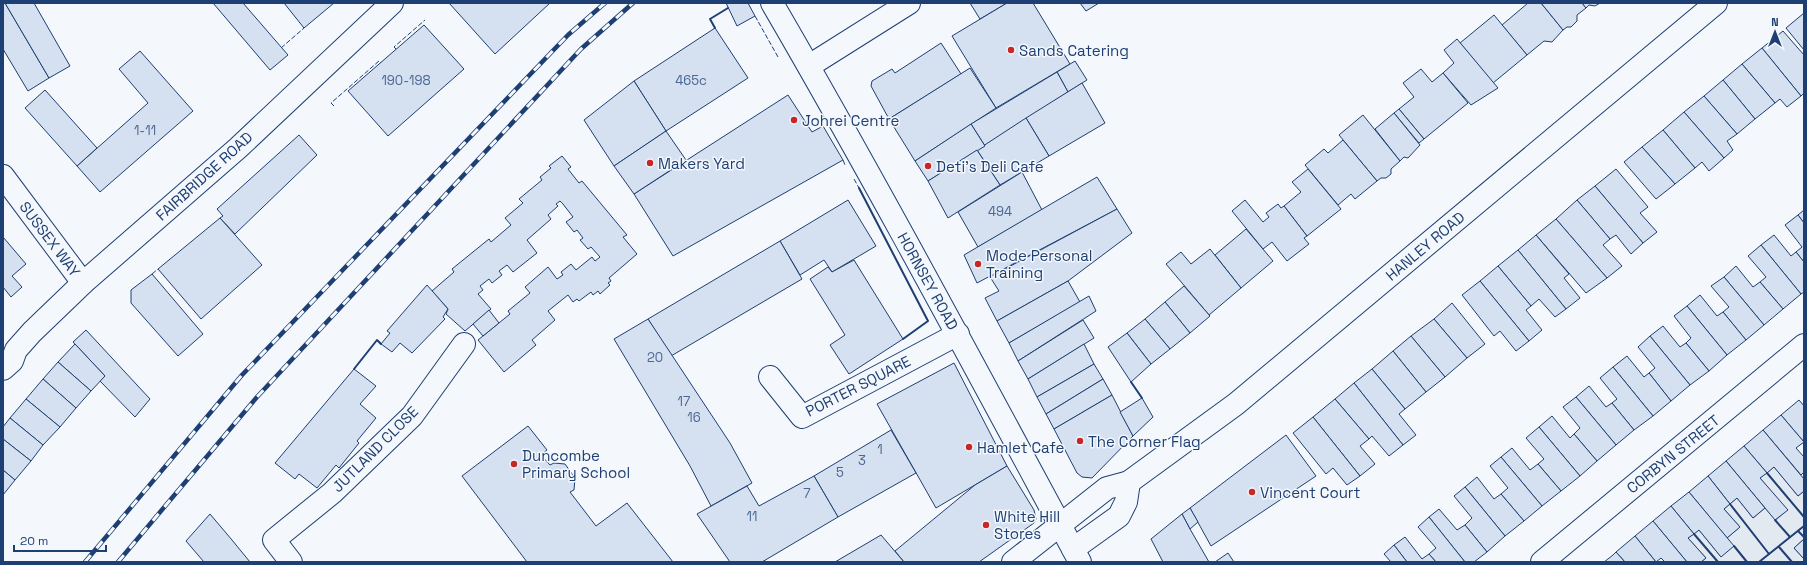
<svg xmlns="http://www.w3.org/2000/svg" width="1807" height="565" font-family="'Space Grotesk',sans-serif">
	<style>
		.green { fill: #e3e9f0; stroke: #687fa3 }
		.building { fill: #d5e0f0; stroke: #1d3f73 }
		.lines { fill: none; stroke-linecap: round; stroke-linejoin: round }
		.minor-casing { stroke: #1d3f73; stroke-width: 24 }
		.tertiary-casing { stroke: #1d3f73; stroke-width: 24 }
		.primary-casing { stroke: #1d3f73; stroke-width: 24 }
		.minor { stroke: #f4f7fb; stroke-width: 22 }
		.tertiary { stroke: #f4f7fb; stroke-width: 22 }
		.primary { stroke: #f4f7fb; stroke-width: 22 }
		.rail-casing { stroke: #1d3f73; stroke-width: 4.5 }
		.rail { stroke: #f4f7fb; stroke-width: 3; stroke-dasharray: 9; stroke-linecap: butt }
		.fence { stroke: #1d3f73; stroke-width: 1; stroke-dasharray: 5 2; stroke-linecap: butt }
		.wall { stroke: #1d3f73; stroke-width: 2 }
		.poi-dot { fill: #c62828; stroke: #f4f7fb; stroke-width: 1.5 }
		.labels { text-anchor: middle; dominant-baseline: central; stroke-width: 3; stroke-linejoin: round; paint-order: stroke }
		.number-label { font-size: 13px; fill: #4b6792 }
		.poi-label { font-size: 15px; fill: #1d3f73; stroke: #f4f7fb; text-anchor: start }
		.street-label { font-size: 15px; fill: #1d3f73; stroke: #f4f7fb }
	</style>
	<rect width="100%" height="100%" fill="#f4f7fb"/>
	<polygon class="green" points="1774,467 1798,496 1804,491 1804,539 1794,548 1804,559 1804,562 1701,562 1706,558 1688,538 1699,530 1721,557 1727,538 1740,527 1724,509 1737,498 1753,518 1765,508 1776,520 1787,510 1760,478"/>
	<g class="building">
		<polygon points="3,3 5,3 49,78 28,91 3,49"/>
		<polygon points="5,3 34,3 70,66 49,78"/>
		<polygon points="213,3 243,3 288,55 270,70"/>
		<polygon points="284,3 334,3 304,28"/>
		<polygon points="449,3 550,3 495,54"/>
		<polygon points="726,3 748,3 755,16 737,26"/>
		<polygon points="970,3 1007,3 980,19"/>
		<polygon points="1007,3 1033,3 1070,64 996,108 952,36"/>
		<polygon points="1080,3 1099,3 1086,11"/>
		<polygon points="1528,3 1541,3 1563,30 1552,42 1544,41 1527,55 1502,25"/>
		<polygon points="1541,3 1582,3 1586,8 1577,15 1577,21 1571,27 1567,27 1563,30"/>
		<polygon points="1582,3 1600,3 1595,6 1589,5 1586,8"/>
		<polygon points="1804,13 1804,50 1786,28"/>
		<polygon points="1494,15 1527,55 1493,83 1460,43"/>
		<polygon points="424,25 464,69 388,136 348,91"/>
		<polygon points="715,28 748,78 666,131 634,81"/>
		<polygon points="1783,31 1804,55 1804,93 1801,96 1762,48"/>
		<polygon points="1457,39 1498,88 1471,105 1443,73 1454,63 1444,50"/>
		<polygon points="941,43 961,74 889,119 871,86 872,81 892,69 895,73"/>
		<polygon points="1762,48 1801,96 1787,107 1780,99 1775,103 1742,64"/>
		<polygon points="140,51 193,111 100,192 77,166 148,103 119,69"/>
		<polygon points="1075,61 1087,80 1068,92 1057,72"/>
		<polygon points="1742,64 1775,103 1755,119 1723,80"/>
		<polygon points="970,68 996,108 915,161 889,119"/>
		<polygon points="1421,69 1432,82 1443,73 1468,103 1424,139 1399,109 1414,97 1403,83"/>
		<polygon points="1057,72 1068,92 985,146 971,124"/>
		<polygon points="1723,80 1755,119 1737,134 1704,96"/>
		<polygon points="634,81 666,131 614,166 584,120"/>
		<polygon points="1082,83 1105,123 1049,156 1026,118"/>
		<polygon points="45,90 97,148 77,166 25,108"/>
		<polygon points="788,95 812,132 823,126 843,160 673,256 634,194"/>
		<polygon points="1704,96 1737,134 1727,141 1733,150 1724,158 1684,112"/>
		<polygon points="1399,109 1424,139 1419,143 1394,113"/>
		<polygon points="1684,112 1724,158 1709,171 1702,162 1695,168 1663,130"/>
		<polygon points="1394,113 1420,145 1408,158 1404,157 1400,161 1375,129"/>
		<polygon points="1363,115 1400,161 1391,169 1391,174 1386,178 1381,178 1377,181 1339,135"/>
		<polygon points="1026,118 1049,156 1000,185 977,150"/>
		<polygon points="971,124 985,146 928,181 915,161"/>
		<polygon points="1663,130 1695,168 1675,184 1642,147"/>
		<polygon points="666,131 686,160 634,194 614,166"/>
		<polygon points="299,135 317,155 235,234 220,218 223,216 217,209"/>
		<polygon points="1343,140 1377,181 1355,199 1351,194 1338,205 1305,165 1324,149 1328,153"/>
		<polygon points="1642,147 1675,184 1656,199 1624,162"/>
		<polygon points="977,150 1000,185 948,218 928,181"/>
		<polygon points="562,156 571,167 568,169 579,183 582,181 627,235 623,237 637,254 609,278 611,281 608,283 610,285 600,294 598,291 593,295 591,292 579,301 577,299 573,302 568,295 548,311 555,320 532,340 536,345 504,372 478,340 510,314 508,311 530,293 525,287 548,267 557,279 563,275 561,272 571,264 576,270 592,257 595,261 600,257 591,247 588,249 580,240 583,238 577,230 574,232 566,222 573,217 563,204 560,201 556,204 558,206 548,215 551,219 527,240 537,253 513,272 507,265 499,271 502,275 492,283 489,279 480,286 483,290 478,294 491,309 465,331 446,314 448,309 432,291 454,272 452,269 489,239 491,242 511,225 505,218 523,203 519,199 542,180 540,177 551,168 549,166"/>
		<polygon points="1308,169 1341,209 1307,236 1284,206 1301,192 1292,182"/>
		<polygon points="1616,169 1648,207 1640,213 1657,232 1643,243 1595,186"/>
		<polygon points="1022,172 1042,210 978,247 958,212"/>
		<polygon points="1097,177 1117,209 977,283 964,255"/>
		<polygon points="1595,186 1643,243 1631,254 1616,235 1610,239 1577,200"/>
		<polygon points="848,200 876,246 832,272 824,260 800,275 780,241"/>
		<polygon points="1245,200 1263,222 1269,217 1266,213 1278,204 1281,208 1284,206 1307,236 1304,238 1309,244 1287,261 1272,242 1263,249 1232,211"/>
		<polygon points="1577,200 1610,239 1603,245 1622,266 1607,278 1556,219"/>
		<polygon points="1117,209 1132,233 1068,281 997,321 985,298 999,291 990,277"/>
		<polygon points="1804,210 1804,223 1798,215"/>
		<polygon points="1798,215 1804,223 1804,262 1796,252 1802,247 1785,225"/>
		<polygon points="220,218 262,265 201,319 158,269"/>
		<polygon points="1556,219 1607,278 1586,293 1536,235"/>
		<polygon points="1246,229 1273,261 1241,288 1215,255"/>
		<polygon points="1536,235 1569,274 1564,278 1580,298 1566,309 1518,250"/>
		<polygon points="1774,235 1791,256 1796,252 1804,262 1804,292 1801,294 1761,245"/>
		<polygon points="3,237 26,264 12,276 22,287 11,297 3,287"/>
		<polygon points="780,241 802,279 671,356 648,319"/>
		<polygon points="1761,245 1801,294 1783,309 1760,282 1766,277 1748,256"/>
		<polygon points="1210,249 1241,288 1209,315 1166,264 1181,252 1191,264"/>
		<polygon points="1518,250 1566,309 1555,317 1539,299 1531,306 1498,266"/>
		<polygon points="854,260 903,339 849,374 830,345 845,335 810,279 828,267 832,272"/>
		<polygon points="1498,266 1531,306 1526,310 1542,330 1529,341 1480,281"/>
		<polygon points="1736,266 1753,287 1760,282 1783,309 1764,325 1724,277"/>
		<polygon points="152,274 203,334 178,356 131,303 131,290"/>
		<polygon points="1724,277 1764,325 1746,340 1723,312 1729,307 1711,286"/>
		<polygon points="1068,281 1080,302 1009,343 997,321"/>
		<polygon points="1480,281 1529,341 1516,351 1500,331 1494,336 1462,295"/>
		<polygon points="427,285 448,309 443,317 445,319 412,353 400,343 392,352 381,344 390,333 387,331"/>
		<polygon points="1184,286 1210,316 1190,333 1165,302"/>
		<polygon points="1700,295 1717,316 1723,312 1746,340 1727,355 1687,306"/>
		<polygon points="1089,296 1096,311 1018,361 1009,343"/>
		<polygon points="1165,302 1190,333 1170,349 1145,319"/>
		<polygon points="1452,303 1485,344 1467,358 1434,319"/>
		<polygon points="1687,306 1727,355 1709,371 1686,343 1691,338 1674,316"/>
		<polygon points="489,310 499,323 483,336 473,324"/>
		<polygon points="648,319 730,443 752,483 711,506 690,466 614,339"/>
		<polygon points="1145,319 1170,349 1151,364 1127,333"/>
		<polygon points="1434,319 1467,358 1445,377 1411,336"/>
		<polygon points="1083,320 1094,338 1028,379 1018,361"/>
		<polygon points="1663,326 1680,347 1686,343 1709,371 1690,385 1650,336"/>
		<polygon points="86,330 150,399 135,417 100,381 105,376 73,342"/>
		<polygon points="1127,333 1151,364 1131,382 1108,347"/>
		<polygon points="1411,336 1445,377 1426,392 1393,351"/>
		<polygon points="1650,336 1690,385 1671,401 1649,373 1655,368 1638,347"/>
		<polygon points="75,344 105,376 91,391 58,362"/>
		<polygon points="1084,344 1094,364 1037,397 1028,379"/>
		<polygon points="1393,351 1426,392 1405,409 1372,369"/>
		<polygon points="1627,356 1644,377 1649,373 1671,401 1653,416 1613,367"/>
		<polygon points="58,362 91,391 76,408 43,379"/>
		<polygon points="954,363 1007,466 936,508 877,404"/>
		<polygon points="1094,364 1103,379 1046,414 1037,397"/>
		<polygon points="1613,367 1653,416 1634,430 1612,403 1617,399 1600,378"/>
		<polygon points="354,369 376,386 360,404 376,418 357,441 359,443 339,468 336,465 317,488 299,474 295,479 275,463"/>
		<polygon points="1372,369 1405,409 1399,414 1416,435 1403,445 1354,383"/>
		<polygon points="43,379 76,408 60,427 26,399"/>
		<polygon points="1103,379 1112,395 1054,429 1046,414"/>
		<polygon points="1354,383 1403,445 1389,456 1372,436 1369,439 1335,399"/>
		<polygon points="1589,386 1606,407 1612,403 1634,430 1616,445 1576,397"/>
		<polygon points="1112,395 1133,436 1092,478 1082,477 1077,473 1054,429"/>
		<polygon points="1576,397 1616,445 1597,461 1574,434 1580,428 1563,407"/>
		<polygon points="1142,398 1153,417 1133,436 1120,412"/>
		<polygon points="26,399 60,427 43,445 10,418"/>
		<polygon points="1335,399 1369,439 1360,446 1375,464 1360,476 1313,417"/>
		<polygon points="1799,400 1804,406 1804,442 1781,415"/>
		<polygon points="1781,415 1804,442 1796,448 1804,457 1804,472 1801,475 1763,430"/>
		<polygon points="1552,416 1570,438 1574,434 1597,461 1580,476 1539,427"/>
		<polygon points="1313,417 1360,476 1347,485 1333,468 1326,474 1293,433"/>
		<polygon points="10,418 43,445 31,461 3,439 3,427"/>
		<polygon points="528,426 547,450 541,455 550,465 554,463 565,464 575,478 574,490 570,492 596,526 627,503 673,562 527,562 462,476"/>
		<polygon points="1539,427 1580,476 1561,491 1538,464 1544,459 1526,438"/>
		<polygon points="891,430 916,473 838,517 814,476"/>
		<polygon points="1763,430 1804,479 1804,491 1798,496 1774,467 1767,473 1744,446"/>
		<polygon points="1286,435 1316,476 1211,546 1190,508"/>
		<polygon points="3,439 31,461 15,480 3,470"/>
		<polygon points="1744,446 1767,473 1760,478 1788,510 1775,520 1726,461"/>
		<polygon points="1512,448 1530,470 1538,464 1561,491 1542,506 1501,457"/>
		<polygon points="1501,457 1542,506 1524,521 1501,494 1508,488 1490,466"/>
		<polygon points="1726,461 1765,508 1753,518 1737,498 1730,504 1708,476"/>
		<polygon points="1007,466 1034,510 1036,519 1034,523 979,562 904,562 895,551 975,485"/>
		<polygon points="3,470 15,480 3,495"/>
		<polygon points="814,476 838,517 762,562 730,562 697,514 747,486 759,506"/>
		<polygon points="1708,476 1730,504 1724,509 1740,527 1727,538 1689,492"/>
		<polygon points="1477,477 1494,499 1501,494 1524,521 1505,536 1465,487"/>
		<polygon points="1465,487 1505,536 1487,552 1465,525 1472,518 1454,496"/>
		<polygon points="1689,492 1734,546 1721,557 1699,530 1694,534 1671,506"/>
		<polygon points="1671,506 1694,534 1688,538 1706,558 1701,562 1687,562 1653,521"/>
		<polygon points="1190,508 1198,522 1190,529 1182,514"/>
		<polygon points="1439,509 1457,530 1465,525 1487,552 1474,562 1465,562 1429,517"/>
		<polygon points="210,514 232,540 250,562 204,562 186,541"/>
		<polygon points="1182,514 1190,529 1209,562 1163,562 1151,539"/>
		<polygon points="1429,517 1465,562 1436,562 1429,554 1436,548 1418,527"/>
		<polygon points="1653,521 1687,562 1665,562 1661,558 1656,562 1635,536"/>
		<polygon points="881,535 904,562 835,562"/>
		<polygon points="1635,536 1656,562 1625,562 1616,552"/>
		<polygon points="1405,537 1422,559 1429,554 1436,562 1407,562 1394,545"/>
		<polygon points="1804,539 1804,559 1794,548"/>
		<polygon points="1394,545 1407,562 1391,562 1384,554"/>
		<polygon points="1616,552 1625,562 1604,562 1613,555"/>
		<polygon points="1228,553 1234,562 1215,562"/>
	</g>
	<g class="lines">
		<defs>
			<g id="minor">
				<polyline points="809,66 909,3"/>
				<polyline points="3,176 83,283"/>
				<polyline points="3,369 12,361 16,350 32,332 83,283 238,148 392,3"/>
				<polyline points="770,377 802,417 958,334"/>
				<polyline points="291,562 274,540 332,493 412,416 464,344"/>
				<polyline points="1542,562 1804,345"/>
			</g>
			<g id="tertiary">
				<polyline points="1073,549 1119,516 1126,502 1129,482"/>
				<polyline points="1013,562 1107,488 1129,482 1236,404 1716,3"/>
			</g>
			<path id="primary" d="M772 3C879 187 979 375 1080 562"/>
		</defs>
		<use href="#minor" class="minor-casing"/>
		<use href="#tertiary" class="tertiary-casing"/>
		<use href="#primary" class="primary-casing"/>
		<use href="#minor" class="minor"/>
		<use href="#tertiary" class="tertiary"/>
		<use href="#primary" class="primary"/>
		<defs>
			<g id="rail">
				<polyline points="85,562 242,375 568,35 605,3"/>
				<polyline points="118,562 257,397 581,49 633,3"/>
			</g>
		</defs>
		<use href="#rail" class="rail-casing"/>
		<use href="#rail" class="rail"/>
		<g class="fence">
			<polyline points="755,16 778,57"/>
			<polyline points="281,48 304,28"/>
			<polyline points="396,49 394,47 425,20"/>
			<polyline points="334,106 331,103 379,61 381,63"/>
			<polyline points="843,160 845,165"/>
			<polyline points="854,179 859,188"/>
			<polyline points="152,274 158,269"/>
		</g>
		<g class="wall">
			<polyline points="715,28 710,19 728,8"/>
			<polyline points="859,188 928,321 903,339"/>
			<polyline points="354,369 377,340 381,344"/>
			<polyline points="1131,382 1142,398"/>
			<polyline points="1767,473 1804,517"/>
			<polyline points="1730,504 1769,554"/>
			<polyline points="1775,520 1790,537"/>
			<polyline points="1798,531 1804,537"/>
			<polyline points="1694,534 1718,562"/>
			<polyline points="1734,546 1747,562"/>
			<polyline points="1779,547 1792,562"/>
			<polyline points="1759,562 1804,526"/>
		</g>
	</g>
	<g class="poi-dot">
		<circle cx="1011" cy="50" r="4"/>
		<circle cx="794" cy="120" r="4"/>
		<circle cx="650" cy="163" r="4"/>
		<circle cx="928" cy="166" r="4"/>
		<circle cx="978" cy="264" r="4"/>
		<circle cx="1080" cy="441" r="4"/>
		<circle cx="969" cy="447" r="4"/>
		<circle cx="514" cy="464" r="4"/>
		<circle cx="1252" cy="492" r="4"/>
		<circle cx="986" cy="525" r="4"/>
	</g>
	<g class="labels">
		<g class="number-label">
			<text x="406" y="80">190-198</text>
			<text x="691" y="80">465c</text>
			<text x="145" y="130">1-11</text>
			<text x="1000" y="211">494</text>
			<text x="655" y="357">20</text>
			<text x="684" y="401">17</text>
			<text x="694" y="417">16</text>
			<text x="880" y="449">1</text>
			<text x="862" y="460">3</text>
			<text x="840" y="472">5</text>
			<text x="807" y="493">7</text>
			<text x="752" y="516">11</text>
		</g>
		<g class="poi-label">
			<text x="1019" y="50">Sands Catering</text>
			<text x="802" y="120">Johrei Centre</text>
			<text x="658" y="163">Makers Yard</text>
			<text x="936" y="166">Deti's Deli Cafe</text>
			<text x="986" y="255">Mode Personal<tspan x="986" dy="17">Training</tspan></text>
			<text x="1088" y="441">The Corner Flag</text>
			<text x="977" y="447">Hamlet Cafe</text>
			<text x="522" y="455">Duncombe<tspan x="522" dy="17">Primary School</tspan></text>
			<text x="1260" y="492">Vincent Court</text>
			<text x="994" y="516">White Hill<tspan x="994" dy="17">Stores</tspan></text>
		</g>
		<g class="street-label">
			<text transform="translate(204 176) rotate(-42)">FAIRBRIDGE ROAD</text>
			<text transform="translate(50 239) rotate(53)">SUSSEX WAY</text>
			<text transform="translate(1425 246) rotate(-40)">HANLEY ROAD</text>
			<text transform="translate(928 281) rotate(61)">HORNSEY ROAD</text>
			<text transform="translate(858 386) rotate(-27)">PORTER SQUARE</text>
			<text transform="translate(375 449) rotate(-45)">JUTLAND CLOSE</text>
			<text transform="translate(1673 454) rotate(-39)">CORBYN STREET</text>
		</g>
	</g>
	<rect width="1807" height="565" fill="none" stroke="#1d3f73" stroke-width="8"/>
	<g transform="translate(1775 32)" stroke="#f4f7fb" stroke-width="3" paint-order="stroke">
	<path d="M0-3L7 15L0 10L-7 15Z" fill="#1d3f73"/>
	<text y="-6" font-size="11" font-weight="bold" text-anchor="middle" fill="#1d3f73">N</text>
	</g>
	<path d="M14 545v6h92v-6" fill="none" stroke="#1d3f73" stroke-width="2"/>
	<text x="20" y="545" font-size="12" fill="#1d3f73" stroke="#f4f7fb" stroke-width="3" paint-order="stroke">20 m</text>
</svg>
